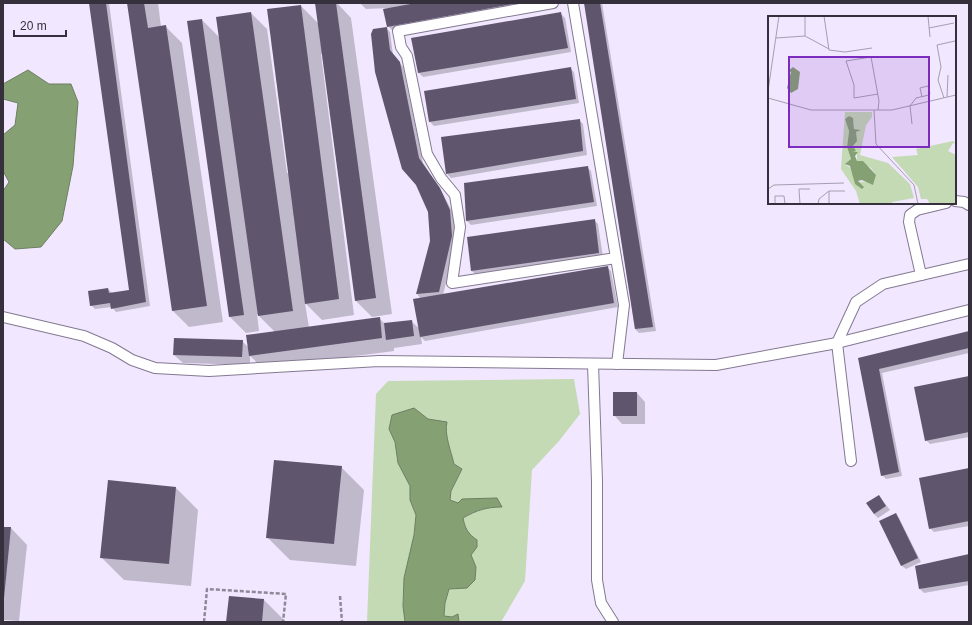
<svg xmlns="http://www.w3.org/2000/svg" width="972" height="625" font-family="Helvetica,sans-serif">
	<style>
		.green { fill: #c3dab4 }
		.water { fill: #85a173; stroke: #6d7f62 }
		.shadow { fill: #0003 }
		.building { fill: #5f556c }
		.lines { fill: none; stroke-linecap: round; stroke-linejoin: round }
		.lane-casing { stroke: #837991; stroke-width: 12 }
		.path { stroke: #908899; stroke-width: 2.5; stroke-dasharray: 4 2; stroke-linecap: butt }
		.lane { stroke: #fff; stroke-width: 10 }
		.inset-road { fill: none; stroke: #a69eb0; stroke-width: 1 }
		.view { fill: #7b2cbf; fill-opacity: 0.15; stroke: #7b2cbf; stroke-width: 2 }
		.inset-edge { fill: none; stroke: #35303b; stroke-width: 2 }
	</style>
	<rect width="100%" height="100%" fill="#f1e7fe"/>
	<path class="green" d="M574 379 580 414 559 441 532 470 525 581 501 622H459L458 614 452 617 444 616 445 603 449 589 467 588 476 567 471 555 477 547 465 525 463 518C477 511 487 507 502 507L458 503 450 500 451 491 462 469 454 464C451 451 444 434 447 422L428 419 414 408 389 429 395 442 398 463 410 486V500L416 515 414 535 404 578 403 606 405 622H367L376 394 388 381Z"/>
	<g class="water">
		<polygon points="28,70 49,84 71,84 78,102 73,166 62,221 41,247 15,249 3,239 3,191 9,182 3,171 3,135 15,125 18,103 3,99 3,84"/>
		<path d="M414 408 428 419 447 422C444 434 451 451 454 464L462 469 451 491 450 500 458 503 462 499 497 498 502 507C487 507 477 510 463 518 465 528 468 534 477 540V547L471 555 476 567 475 580 467 588 449 589 445 603 444 616 452 617 458 614 459 622H405L403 606 404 578 414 535 416 515 410 500V486L398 463 395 442 389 429 392 415Z"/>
	</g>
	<g class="shadow">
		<polygon points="90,3 109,3 150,306 116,312 112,307 95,309 91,305 108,289 112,293 130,291"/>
		<polygon points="128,3 158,3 161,27 166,27 182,43 223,322 189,327 173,311"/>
		<polygon points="324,3 337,3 351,18 392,314 372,317 356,301 323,54 321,54 354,315 322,320 305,303 309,328 379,318 385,324 411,321 420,329 421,299 417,294 431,241 429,212 417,185 403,168 386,28 390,32 393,55 403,67 423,163 443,194 454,215 456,241 443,295 607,267 611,271 618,307 425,341 421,337 422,344 394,348 394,351 263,368 250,356 250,365 183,363 174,355 242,341 249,348 275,332 257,314 259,331 246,333 230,317 202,20 220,38 251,13 267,29 287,173 289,173 301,6 319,24"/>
		<polygon points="360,3 409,3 409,5 422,3 541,3 392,30 388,26 389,8 366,9"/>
		<polygon points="585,3 602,3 656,331 639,333 635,329"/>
		<polygon points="561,14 565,18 571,52 423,77 419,73 413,38"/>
		<polygon points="570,68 574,72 579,103 434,126 430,122"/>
		<polygon points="579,120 583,124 587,155 451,178 447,174"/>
		<polygon points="587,167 591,171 597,206 471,225 467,221 465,184"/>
		<polygon points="594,220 598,224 603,257 476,275 472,271 468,238"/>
		<polygon points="969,332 969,353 882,373 902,476 886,479 882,475 859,359"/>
		<polygon points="969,377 969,437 930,444 926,440"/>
		<polygon points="637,393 645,402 645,424 622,424 614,415"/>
		<polygon points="341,467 364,490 356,566 290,560 267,537"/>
		<polygon points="969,469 969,526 934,532 930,528"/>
		<polygon points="176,488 198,510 191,586 124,580 102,558"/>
		<polygon points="879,496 890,510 878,518 874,514"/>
		<polygon points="895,514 899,518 921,562 906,569 902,566"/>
		<polygon points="3,528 11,528 27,545 19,621 3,620"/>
		<polygon points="969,555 969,585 924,593 920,589"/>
		<polygon points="264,600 286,622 227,622"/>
	</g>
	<g class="building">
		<polygon points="89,3 106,3 146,302 111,309 110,303 90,306 88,291 108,288 109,293 129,290"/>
		<polygon points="127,3 144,3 148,28 166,25 207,306 172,311"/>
		<polygon points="315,3 336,3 376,298 355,301"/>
		<polygon points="416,3 513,3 513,4 387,27 383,9"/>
		<polygon points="584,3 600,3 653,327 635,329"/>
		<polygon points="301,5 339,299 305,304 267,9"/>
		<polygon points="251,12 293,311 258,316 216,17"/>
		<polygon points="561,12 568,48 418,73 411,38"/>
		<polygon points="202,19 244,315 229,317 187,21"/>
		<polygon points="387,27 390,50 400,62 419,158 440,188 450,210 452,236 439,292 416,294 430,241 428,212 416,185 402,169 375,72 371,34 373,29"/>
		<polygon points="571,67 576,99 429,122 424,91"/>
		<polygon points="580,119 583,151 446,174 441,137"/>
		<polygon points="588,166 594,202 466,221 464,183"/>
		<polygon points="595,219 599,253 471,271 467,237"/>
		<polygon points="608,266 614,303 420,337 413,299"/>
		<polygon points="380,317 382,338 249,356 246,335"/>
		<polygon points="412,320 414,336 386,340 384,323"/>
		<polygon points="969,331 969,348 879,369 899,472 881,476 858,358"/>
		<polygon points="174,338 243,340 242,357 173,355"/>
		<polygon points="969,376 969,432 925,441 914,387"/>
		<rect x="613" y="392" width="24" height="24"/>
		<polygon points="274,460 342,466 334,544 266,538"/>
		<polygon points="969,468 969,521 929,529 919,478"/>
		<polygon points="108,480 176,487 169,564 100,558"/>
		<polygon points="879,495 886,506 874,514 866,503"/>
		<polygon points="896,513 918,558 901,566 879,521"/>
		<polygon points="3,527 11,527 4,598 3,598"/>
		<polygon points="969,554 969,581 919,589 915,566"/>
		<polygon points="229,596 264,599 262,622 226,622"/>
	</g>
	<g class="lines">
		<defs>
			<g id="lane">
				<polyline points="553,3 398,31 401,47 407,56 427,154 441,178 455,195 460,227 452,283 616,258"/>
				<polyline points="573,3 624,305 617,364"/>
				<polyline points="955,201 964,202 969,205"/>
				<polyline points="921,275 909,222 910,215 917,210 946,203"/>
				<polyline points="3,317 84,336 112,348 132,360 155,368 209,371 379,361 716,365 837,343 969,310"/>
				<polyline points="593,364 597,481 597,580 601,603 613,622"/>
				<polyline points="851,461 837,343 856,302 883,284 969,264"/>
			</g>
		</defs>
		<use href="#lane" class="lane-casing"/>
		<g class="path">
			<polyline points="340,596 342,622"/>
			<polyline points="204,622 207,589 286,594 283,622"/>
		</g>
		<use href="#lane" class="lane"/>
	</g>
	<g transform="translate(768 16)">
		<rect width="188" height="188" fill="#f1e7fe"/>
		<path d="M77 96H104V101L98 109 92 139 120 147 142 168 146 182 124 186V188H92L88 175 73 153ZM81 100 86 108V113L93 114 88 116 85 136 89 137V145L103 152 108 159 105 162 107 165 90 166 93 170 87 168 84 153 78 149 83 143 79 131 81 115 77 103ZM185 125 188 128 185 127 180 135 188 139V188H162L159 183H153L150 171 124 141 150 139 148 133Z" fill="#c3dab4" fill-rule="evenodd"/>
		<path d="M25 51 32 56 30 73 23 77 19 72 23 56 20 55ZM81 100 85 102 86 113 93 114 88 116 89 125 85 130 88 135 85 136H90L87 140 89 145H95L108 159 105 169 94 164 90 165 96 171 94 173 87 168 82 150 77 148 83 143 79 131 81 115 77 103Z" fill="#85a173"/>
		<path class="inset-road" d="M56 0 61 34 77 36 104 32M160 0 162 21M161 12 186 7M37 20 61 33M8 22 37 20V0M0 75 11 0M110 78 86 82V69L78 45 103 41 111 85 110 94M179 81 180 59M0 82 43 94H124L188 79M176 82 170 64 173 51 169 29 187 25M106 94 108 128 146 169 150 188M144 108 142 90 148 82 161 79 162 78 160 70 152 72 154 81M0 173 6 169 76 167M61 175H77M7 188V180H16L17 188M32 188 31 173H42M50 188 51 183 61 175V188"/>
		<path class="view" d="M21 41H161V131H21Z"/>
		<rect width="188" height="188" class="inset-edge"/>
	</g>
	<rect width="972" height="625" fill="none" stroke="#35303b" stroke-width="8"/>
	<path d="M14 30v6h52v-6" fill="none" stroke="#35303b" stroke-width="2"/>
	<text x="20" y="30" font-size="12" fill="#35303b" stroke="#f1e7fe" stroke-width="3" paint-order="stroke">20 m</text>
</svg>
